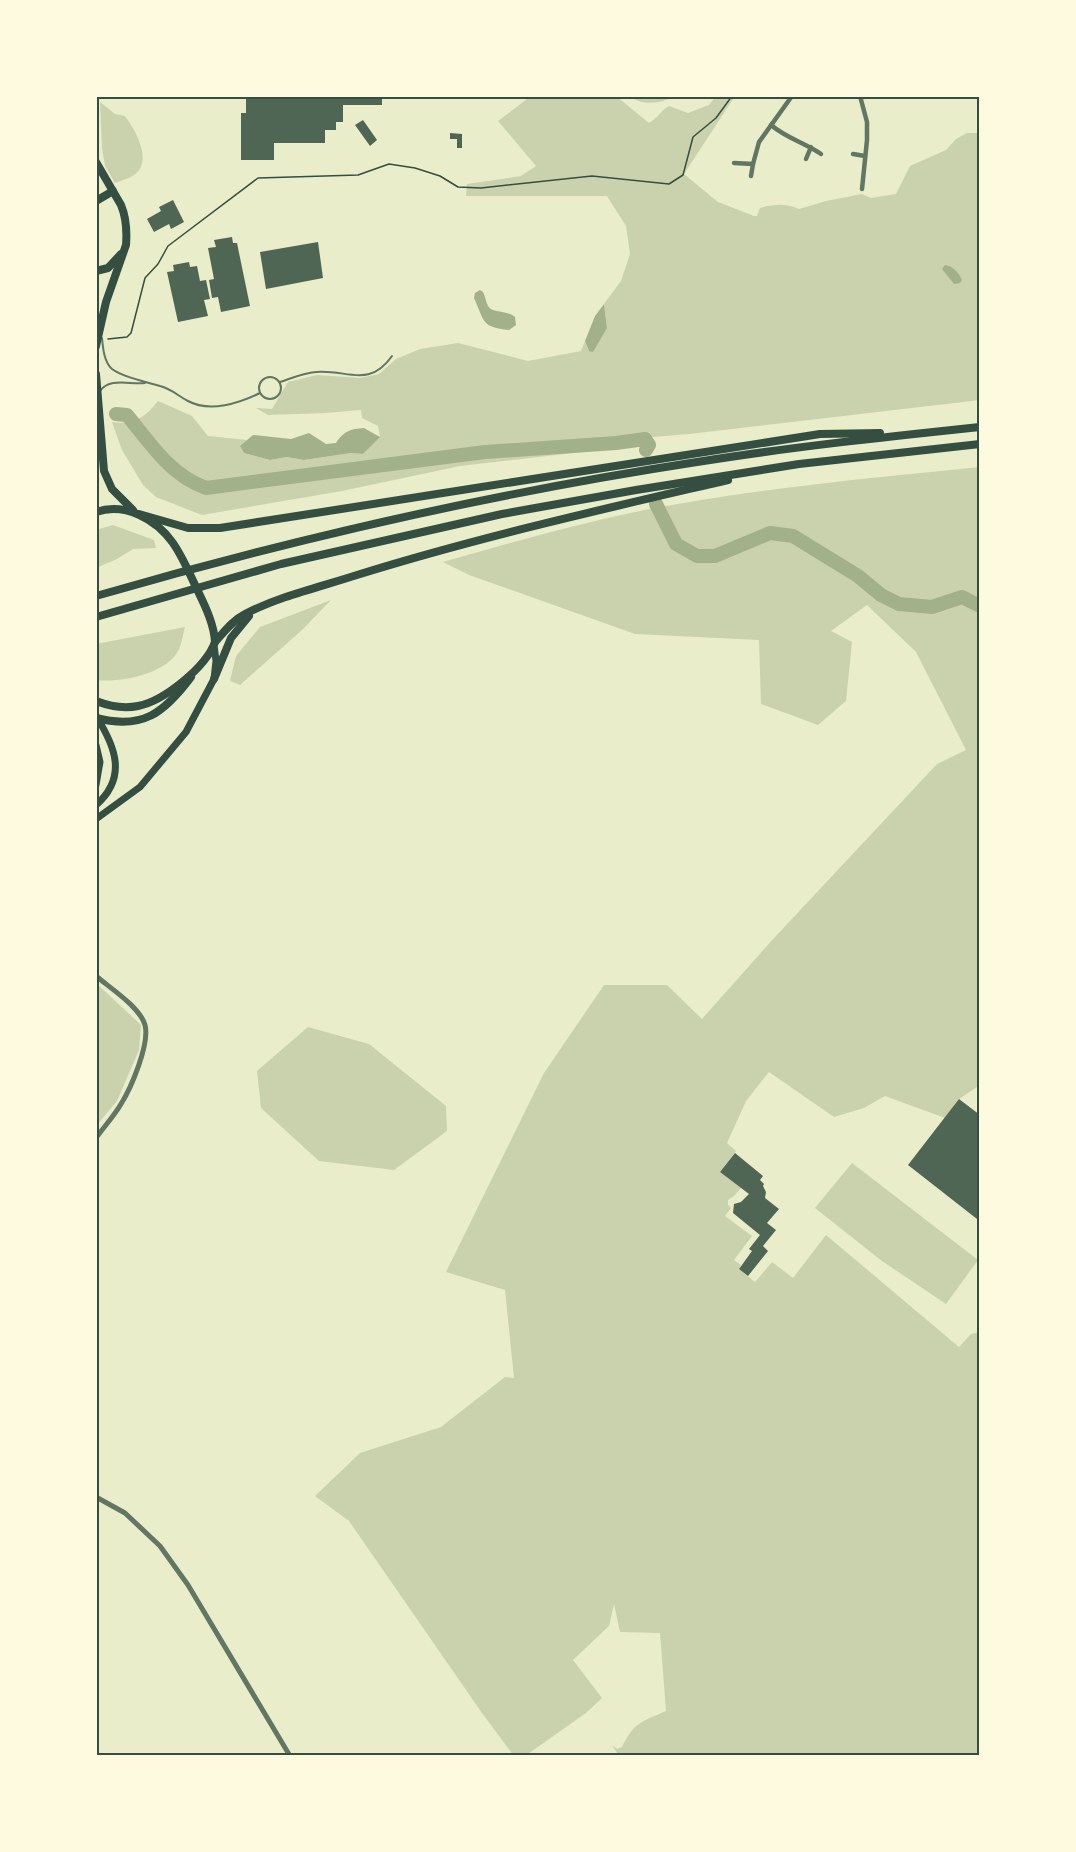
<svg xmlns="http://www.w3.org/2000/svg" width="1076" height="1852" font-family="Jost,sans-serif">
	<style>
		.green { fill: #cad2ad }
		.water { fill: #a3b18a }
		.lines { fill: none; stroke-linecap: round; stroke-linejoin: round }
		.river { stroke: #a3b18a; stroke-width: 14 }
		.building { fill: #4f6655 }
		.path { stroke: #344e41; stroke-width: 1.5 }
		.service { stroke: #617663; stroke-width: 2 }
		.minor { stroke: #617663; stroke-width: 4.5 }
		.tertiary { stroke: #617663; stroke-width: 5 }
		.primary { stroke: #344e41; stroke-width: 7 }
		.trunk { stroke: #344e41; stroke-width: 8 }
		.motorway { stroke: #344e41; stroke-width: 8 }
		.neatline { fill: none; stroke: #344e41; stroke-width: 2 }
	</style>
	<rect width="100%" height="100%" fill="#e9edc9"/>
	<g class="green">
		<path d="M531 96H616L649 123C658 118 660 111 669 106L688 113 709 105 716 96H735L684 174 718 202 754 216H757L760 208C774 204 785 203 799 209L826 201 862 194 871 198 896 194 910 166 946 150 956 139 967 133H980V400L689 434 594 442 591 451 460 466 342 491 202 515 156 497 143 485 122 450 112 422C133 425 145 418 158 401L192 416 208 436 247 440 240 446 244 453 270 460 287 457 304 460 351 453 363 454 380 436 378 426 362 418 361 410 325 413 268 415 256 408 272 409 288 382 317 375 360 378 379 374 396 359 420 349 458 343 528 361 581 351 585 341 589 351 607 328 604 304 621 281 630 254 626 226 607 196H466L467 184 521 176 536 166 498 121Z"/>
		<path d="M630 96H676C662 103 643 107 630 96Z"/>
		<path d="M100 102 115 114 125 116C134 128 149 154 140 169 135 177 123 180 115 183L105 166 102 148Z"/>
		<path d="M980 467V1088L977 1087 959 1099 945 1118 885 1096 864 1108 834 1117 769 1072 746 1101 727 1143 736 1151 720 1172 741 1188 734 1196 728 1200V1205L731 1208 725 1216 752 1236 734 1260 741 1265 739 1269 755 1282 772 1262 793 1278 826 1235 959 1347 971 1334 980 1332V1756H619L612 1745 617 1749 622 1747C634 1722 643 1721 666 1711L660 1633 620 1632 614 1604 609 1626 573 1660 602 1698 586 1713 525 1756H514L482 1713 349 1521 315 1496 360 1453 441 1427 505 1377 514 1378 505 1290 446 1272 544 1073 604 985H667L702 1019 775 937 937 764 966 750 916 652 867 605 831 631 852 642 846 701 818 725 761 704 759 640 635 634 469 575 443 562C513 542 583 522 655 508 762 488 872 478 980 467Z"/>
		<polygon points="113,525 154,540 156,548 133,549 117,559 96,568 96,530"/>
		<polygon points="331,600 302,630 240,685 230,681 236,656 260,627"/>
		<path d="M185 627C183 634 182 643 179 649 168 674 120 683 96 680V644Z"/>
		<polygon points="96,983 141,1025 139,1050 117,1101 96,1126"/>
		<polygon points="308,1027 369,1044 446,1106 447,1131 394,1170 319,1161 261,1108 257,1071"/>
		<polygon points="852,1163 978,1260 946,1304 882,1261 815,1208"/>
	</g>
	<g class="water">
		<path d="M945 265C953 266 959 273 962 280L960 283 954 284 942 269Z"/>
		<path d="M480 290 483 292C485 296 486 302 488 306 491 313 507 310 515 317L516 325 509 330C481 327 485 322 474 298L475 293Z"/>
		<polygon points="604,304 607,328 593,352 589,351 585,341 595,316"/>
		<path d="M364 428 380 437 363 454 351 453 304 460 287 457 270 460 244 453 240 446 253 435 291 439 309 433 326 444 336 443C344 431 350 429 364 428Z"/>
	</g>
	<g class="lines">
		<g class="river">
			<path d="M116 414 127 415C151 444 170 475 206 488L485 452 616 443 645 439 649 445 646 450"/>
			<polyline points="656,504 676,544 697,556 715,556 770,533 793,536 858,576 881,595 899,604 932,607 962,597 980,606"/>
		</g>
	</g>
	<g class="building">
		<polygon points="246,96 382,96 382,105 343,105 343,122 336,122 336,130 325,130 325,143 274,143 274,160 241,160 241,113 246,113"/>
		<polygon points="363,120 377,140 370,146 355,125"/>
		<polygon points="450,133 462,134 462,148 457,148 457,139 450,139"/>
		<polygon points="173,200 184,222 171,229 169,224 154,232 147,219 161,211 159,207"/>
		<polygon points="232,237 233,243 237,243 250,306 221,312 218,297 212,298 209,280 214,279 208,248 216,247 214,240"/>
		<polygon points="318,242 323,278 266,289 260,252"/>
		<polygon points="189,262 190,267 197,266 200,281 206,280 210,299 204,300 208,316 178,322 167,272 174,271 173,265"/>
		<polygon points="959,1099 980,1115 980,1215 977,1219 908,1165"/>
		<polygon points="735,1153 763,1176 760,1180 764,1184 763,1186 766,1192 765,1198 779,1209 767,1223 776,1230 763,1246 768,1251 748,1276 739,1269 752,1251 749,1249 760,1235 733,1213 734,1204 741,1202 749,1194 720,1172"/>
	</g>
	<g class="lines">
		<polyline class="path" points="108,339 127,337 131,333 145,278 158,264 168,246 258,178 358,175 389,164 415,168 440,176 458,187 481,188 592,176 669,184 683,175 693,137 716,118 732,96"/>
		<g class="service">
			<path d="M102 338C103 348 104 362 112 369 122 377 147 382 160 386 172 389 178 396 188 401 210 413 240 403 260 393"/>
			<circle cx="270" cy="388" r="11"/>
			<path d="M280 382C292 378 303 373 316 372 347 369 369 389 392 356"/>
			<path d="M100 391C110 377 130 385 145 383"/>
		</g>
		<g class="minor">
			<polyline points="860,96 867,122 867,140 862,189"/>
			<path d="M771 125C786 138 805 143 821 154"/>
			<polyline points="853,154 865,156"/>
			<polyline points="806,159 811,147"/>
			<polyline points="734,163 753,164 759,142 792,96"/>
			<polyline points="751,176 753,164"/>
		</g>
		<g class="tertiary">
			<path d="M96 976C110 988 140 1007 145 1025 150 1044 131 1088 121 1104 114 1116 104 1127 96 1138"/>
			<polyline points="96,1497 125,1513 160,1546 188,1585 290,1756"/>
		</g>
		<g class="primary">
			<path d="M96 716C115 746 128 777 96 805"/>
			<polyline points="96,745 100,762 96,785"/>
			<polyline points="96,819 140,787 186,732 214,679 216,661 214,645"/>
		</g>
		<g class="trunk">
			<path d="M96 162 121 205C126 217 127 232 126 245L106 302 96 346"/>
			<polyline points="96,201 113,191"/>
			<polyline points="96,271 108,268 121,254"/>
			<polyline points="96,374 104,471 112,489 133,510"/>
			<path d="M96 512C125 502 156 519 173 543 182 556 188 570 195 585 203 602 214 622 215 642 206 667 164 701 138 706 123 709 109 706 96 701"/>
			<path d="M96 718C143 730 164 713 191 677"/>
		</g>
		<g class="motorway">
			<polyline points="139,514 188,528 220,528 820,434 880,433"/>
			<path d="M96 596C293 539 494 493 697 462 791 447 885 437 980 427"/>
			<polyline points="96,617 281,564 502,514 636,490 799,464 980,444"/>
			<path d="M215 642C224 632 233 620 245 614 280 596 320 587 357 575 479 537 604 509 728 480"/>
			<polyline points="214,679 231,638 249,616"/>
		</g>
	</g>
	<rect width="1076" height="1852" fill="none" stroke="#fefae0" stroke-width="195"/>
	<rect x="98" y="98" width="880" height="1656" class="neatline"/>
</svg>
